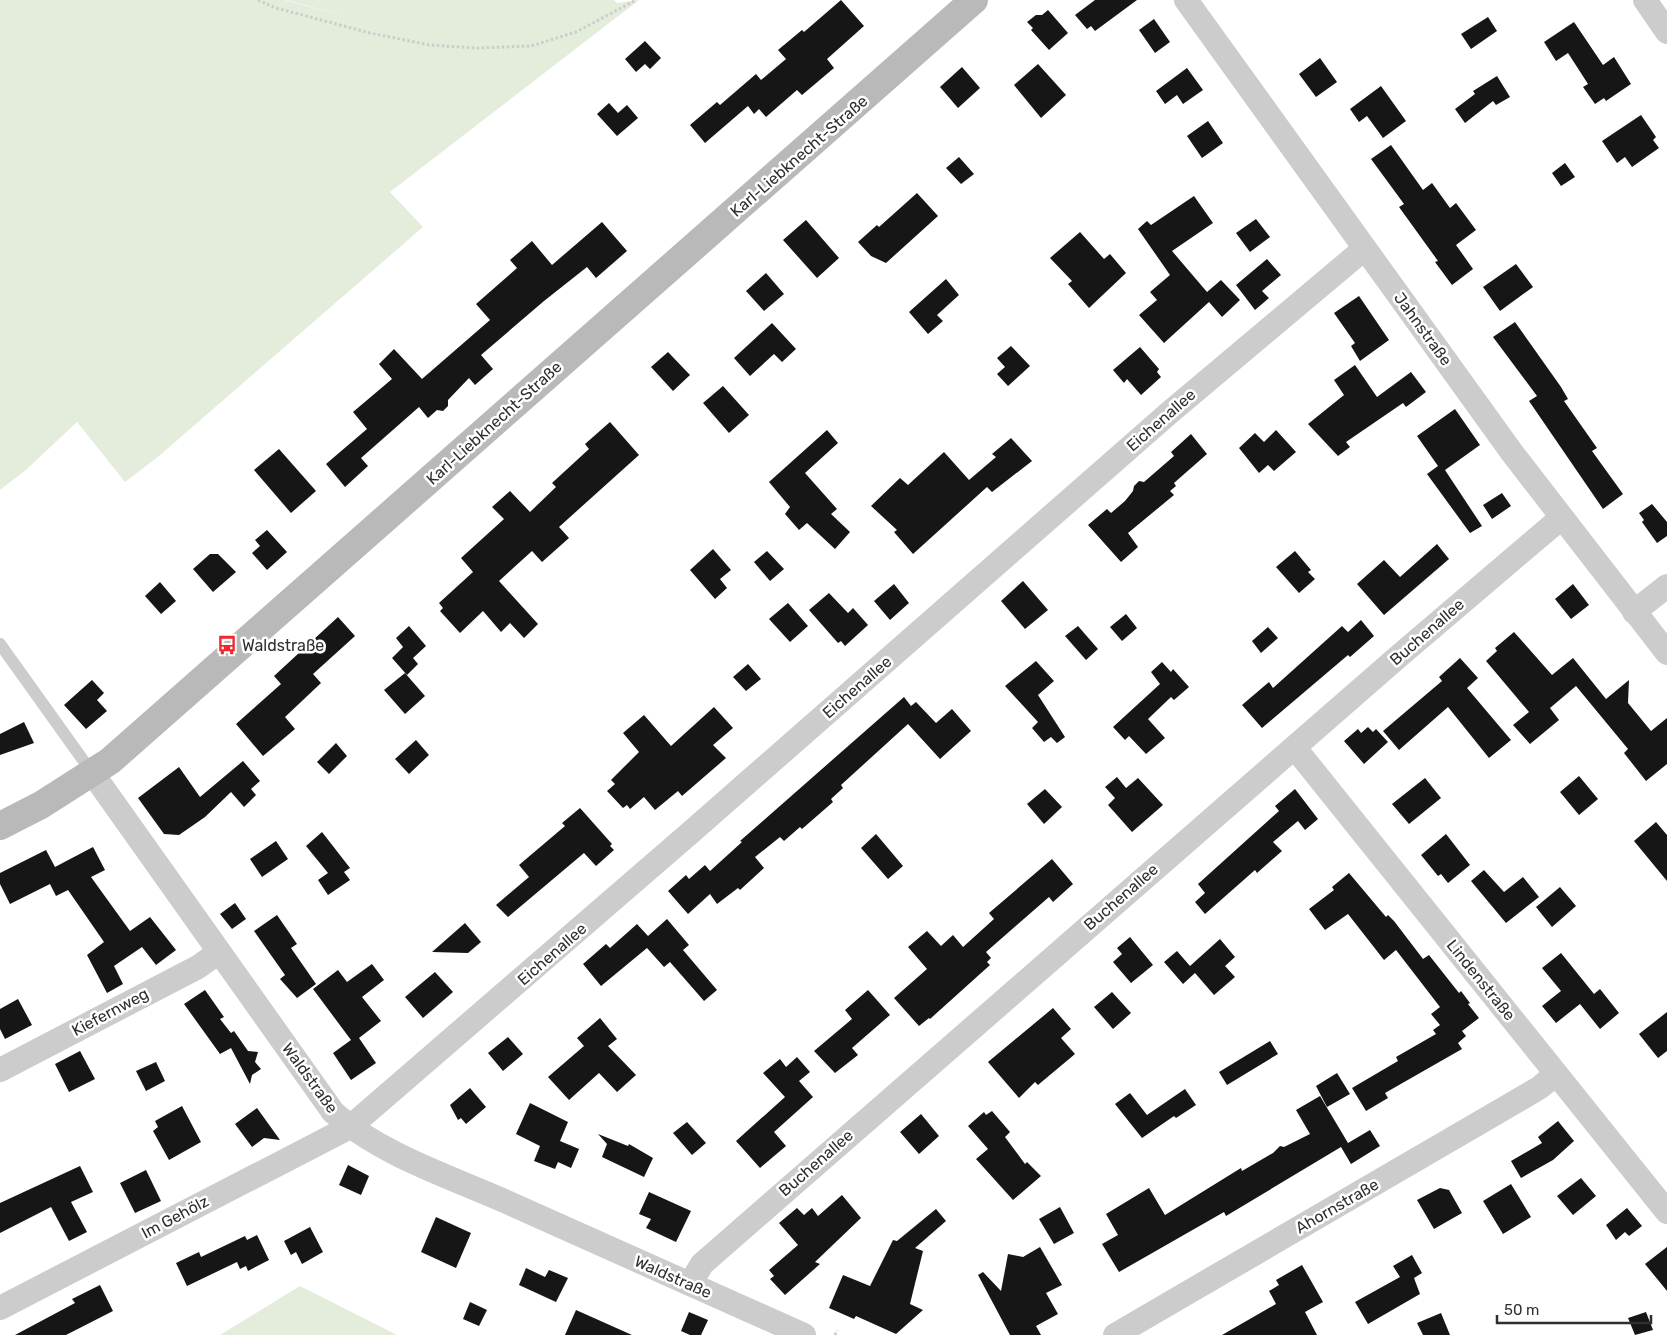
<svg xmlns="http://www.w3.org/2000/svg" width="1667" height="1335" font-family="Rubik,sans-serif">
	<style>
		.green { fill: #e4eddc }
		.building { fill: #161616 }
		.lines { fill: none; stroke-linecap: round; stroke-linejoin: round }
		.path { stroke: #ccc; stroke-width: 3; stroke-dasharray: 2.5 2.5; stroke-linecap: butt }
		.lane { stroke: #ccc; stroke-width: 12 }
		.street { stroke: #ccc; stroke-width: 24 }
		.secondary { stroke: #b9b9b9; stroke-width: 28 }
		.labels { text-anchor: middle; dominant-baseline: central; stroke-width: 5; stroke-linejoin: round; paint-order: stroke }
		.street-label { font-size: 16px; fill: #2f2f2f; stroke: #fff }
		.poi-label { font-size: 16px; fill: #2f2f2f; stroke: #fff; text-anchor: start }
	</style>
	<rect width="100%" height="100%" fill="#fff"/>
	<g class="green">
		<polygon points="0,0 285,0 361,21 287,0 614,0 617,3 639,0 390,192 423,227 159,456 125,482 77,422 27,469 0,490"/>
		<polygon points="300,1286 397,1335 220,1335"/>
	</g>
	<g class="building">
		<polygon points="841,0 864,26 827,59 834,68 802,95 797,90 766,117 759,109 754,114 748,106 705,143 690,125 717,102 720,105 756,74 761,80 786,59 778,50 802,30 804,32"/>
		<polygon points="1095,0 1137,0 1095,31 1091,26 1087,29 1075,15"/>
		<polygon points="1048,10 1068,33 1049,50 1031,30 1033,28 1027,22 1036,15 1042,15"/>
		<polygon points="1488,17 1497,31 1471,49 1461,34"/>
		<polygon points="1154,19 1170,42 1155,53 1139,30"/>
		<polygon points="1574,22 1603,65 1614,57 1631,84 1606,101 1604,98 1595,104 1583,87 1588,84 1568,53 1556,61 1544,42"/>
		<polygon points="645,41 661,58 650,69 645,64 636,72 625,59"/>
		<polygon points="1320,58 1337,82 1316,97 1299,74"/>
		<polygon points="1038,64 1066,95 1041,118 1014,85"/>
		<polygon points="962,67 980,88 958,108 940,87"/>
		<polygon points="1187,68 1203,90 1183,104 1177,95 1165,104 1156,91"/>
		<polygon points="1497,76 1510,97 1496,105 1493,101 1465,123 1455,109 1475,94 1473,91"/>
		<polygon points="1381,86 1406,121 1383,138 1367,116 1359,122 1350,109"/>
		<polygon points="609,103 618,113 627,105 638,118 617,136 597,114"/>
		<polygon points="1641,115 1656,137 1653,140 1659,148 1632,167 1625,157 1617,163 1602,141"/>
		<polygon points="1208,121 1223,143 1202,158 1187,136"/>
		<polygon points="1391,145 1423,190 1432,183 1450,208 1456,203 1476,230 1456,245 1473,269 1452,285 1435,262 1438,261 1399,207 1404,204 1371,159"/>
		<polygon points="959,157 974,174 961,184 946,168"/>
		<polygon points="1565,163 1575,177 1561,186 1552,173"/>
		<polygon points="917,193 938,216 886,263 871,256 858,242 877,225 879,227"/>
		<polygon points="1194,196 1213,223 1172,251 1207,292 1221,280 1240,300 1222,317 1209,302 1164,343 1139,315 1157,300 1150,292 1170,275 1138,229 1147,221 1151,225"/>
		<polygon points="1256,219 1270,237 1250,252 1236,233"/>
		<polygon points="806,220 839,258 817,278 783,240"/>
		<polygon points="602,222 627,251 596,278 587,267 544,301 481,355 493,369 475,385 469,378 448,400 448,406 443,411 437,410 428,418 419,407 361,458 368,466 345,487 326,464 367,429 353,412 392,379 379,364 394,349 422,379 490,320 476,304 517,268 510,260 532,241 552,265"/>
		<polygon points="1080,232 1104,259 1110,254 1126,273 1089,308 1068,284 1072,281 1050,258"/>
		<polygon points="1267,259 1281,275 1262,291 1269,298 1255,310 1236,285"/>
		<polygon points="1516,264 1533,287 1500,311 1483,287"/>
		<polygon points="766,273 784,294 764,311 746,291"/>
		<polygon points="946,279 959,295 937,315 943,321 928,334 909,312"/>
		<polygon points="1359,296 1389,340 1360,361 1351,346 1355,343 1334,313"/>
		<polygon points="1515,322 1561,387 1568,399 1564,401 1597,448 1592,451 1623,494 1603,509 1529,401 1537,396 1493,337"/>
		<polygon points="772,323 796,349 782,362 774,354 750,376 734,358"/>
		<polygon points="1011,346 1030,366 1008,386 997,374 1005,367 997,358"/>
		<polygon points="1140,347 1159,369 1157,372 1161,377 1141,395 1127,379 1124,383 1113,370"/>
		<polygon points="668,352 690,375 673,391 651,367"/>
		<polygon points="1355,365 1377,397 1411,372 1426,392 1406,407 1403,403 1346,442 1350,447 1338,456 1308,424 1344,395 1334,380"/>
		<polygon points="723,386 749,415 729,433 703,403"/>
		<polygon points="1455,409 1480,445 1445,470 1482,526 1470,533 1427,474 1438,466 1417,436"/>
		<polygon points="610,422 639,455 559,527 569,538 542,562 532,551 499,581 538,624 524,638 510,623 501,632 483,611 460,633 440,611 443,608 439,603 473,572 461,558 504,519 492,507 510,491 530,512 556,487 552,483 589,449 585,444"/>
		<polygon points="827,430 838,443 805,473 837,509 831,514 850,532 835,549 807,523 799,530 785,514 790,507 769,482"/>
		<polygon points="1276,430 1296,452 1274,471 1268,465 1259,473 1239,448 1255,433 1264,442"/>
		<polygon points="1191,434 1207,454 1174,483 1176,486 1170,491 1174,495 1128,533 1138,547 1121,562 1088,525 1107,509 1111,513 1125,501 1133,491 1134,486 1139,481 1144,482 1174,456 1171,452"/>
		<polygon points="1011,438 1032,461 992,492 987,487 913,554 894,532 897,530 871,506 900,478 908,485 944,452 969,480 996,457 992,454"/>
		<polygon points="279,449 316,491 291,513 254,470"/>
		<polygon points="1502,493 1511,506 1492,519 1483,505"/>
		<polygon points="1652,504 1667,522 1667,536 1657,543 1642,522 1644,520 1639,513"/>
		<polygon points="267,530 287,552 267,570 252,553 260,546 255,540"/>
		<polygon points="1437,544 1449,559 1384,615 1357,584 1384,560 1400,577"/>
		<polygon points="713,549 731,570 720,579 727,588 715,599 690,570"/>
		<polygon points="767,551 784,569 770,581 754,562"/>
		<polygon points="1295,551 1311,570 1308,572 1315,579 1299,593 1276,567"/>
		<polygon points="210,554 218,554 236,572 213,592 193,569"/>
		<polygon points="1023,581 1048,610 1025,629 1001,601"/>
		<polygon points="160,582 176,601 161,614 145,596"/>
		<polygon points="894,584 909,603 890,620 874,601"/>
		<polygon points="1573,584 1589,605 1571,619 1555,599"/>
		<polygon points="829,593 848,613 853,608 868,625 845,646 841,641 838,643 809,610"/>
		<polygon points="788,603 808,626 790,642 769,619"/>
		<polygon points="1126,614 1137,628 1122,641 1110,627"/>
		<polygon points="338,617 355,636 313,674 321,683 285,717 295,729 263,756 236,724 281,684 274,676"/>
		<polygon points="1361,620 1374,636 1350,657 1348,655 1262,728 1242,705 1269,682 1273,688 1342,626 1348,632"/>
		<polygon points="409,626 426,646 413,658 418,664 407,675 392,658 403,647 396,638"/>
		<polygon points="1078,626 1098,649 1086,660 1065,636"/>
		<polygon points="1268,627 1278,638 1261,653 1252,641"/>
		<polygon points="1514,632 1552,675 1573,658 1606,699 1629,680 1628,703 1651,731 1667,718 1667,764 1646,781 1624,753 1628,749 1576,686 1550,708 1559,720 1530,744 1513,725 1529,712 1486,661 1497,651 1495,648"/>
		<polygon points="1460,658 1478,678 1467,688 1511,740 1489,758 1448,707 1399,750 1383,731 1442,681 1439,677"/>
		<polygon points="1036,661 1054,681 1038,695 1065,737 1057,743 1051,737 1044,742 1032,728 1038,722 1005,686"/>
		<polygon points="1162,662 1171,672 1173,669 1189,687 1174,700 1171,697 1148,719 1165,738 1146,754 1129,736 1125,740 1113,727 1160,684 1151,672"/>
		<polygon points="748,664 761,679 746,691 733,677"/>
		<polygon points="405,673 425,696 405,714 384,690"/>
		<polygon points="92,680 104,693 97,700 107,711 86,729 64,705"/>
		<polygon points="904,697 911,706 916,702 936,723 952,709 971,731 940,759 908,724 841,785 843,788 831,799 833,802 802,829 800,827 784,841 780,837 755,857 764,868 740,890 738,888 717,904 710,894 688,914 668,891 686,875 689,879 705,865 710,871 742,842 740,841"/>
		<polygon points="714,707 733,728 713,745 726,758 682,796 678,791 655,810 644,797 630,809 627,805 623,808 607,791 615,784 611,780 639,752 623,733 644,715 671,746"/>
		<polygon points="24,722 34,743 0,755 0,734"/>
		<polygon points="1368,727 1373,732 1376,729 1388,742 1364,764 1344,741 1358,729 1361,733"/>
		<polygon points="416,740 429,755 409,774 395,759"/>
		<polygon points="336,743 347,756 329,774 317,762"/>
		<polygon points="243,761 260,781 251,789 256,795 244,807 231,792 205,817 179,835 164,834 138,798 179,767 200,797"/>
		<polygon points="1579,776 1598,799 1579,815 1560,792"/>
		<polygon points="1117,777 1126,788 1138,778 1163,805 1132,832 1108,805 1115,798 1105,787"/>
		<polygon points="1425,778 1441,798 1409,824 1392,804"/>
		<polygon points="1045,789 1062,807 1044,824 1027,804"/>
		<polygon points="1295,789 1318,819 1305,830 1298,821 1273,842 1282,851 1257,873 1255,870 1205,914 1195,902 1205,893 1198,884 1279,811 1275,806"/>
		<polygon points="580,808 612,844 610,846 614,850 596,866 584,853 508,917 496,905 529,877 519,865 565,826 562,823"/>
		<polygon points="1656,822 1667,835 1667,881 1634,841"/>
		<polygon points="322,832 350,868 344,872 350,880 328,895 318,880 328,873 306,846"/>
		<polygon points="876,834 903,866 888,879 861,848"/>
		<polygon points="1446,834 1470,865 1448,883 1441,874 1438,876 1421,855"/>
		<polygon points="276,841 288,859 262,877 250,859"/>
		<polygon points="93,847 105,870 91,877 130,931 150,917 176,950 156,965 142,947 114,966 123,984 107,993 87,955 104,942 68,890 56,896 50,884 10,904 0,884 0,873 46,850 55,867"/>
		<polygon points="1052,859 1073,884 1053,902 1049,897 986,952 991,958 987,962 990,965 930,1019 929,1018 919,1026 894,998 927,969 908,947 927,931 941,946 953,935 963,947 994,919 989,913"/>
		<polygon points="1484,870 1504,892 1523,877 1539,897 1506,923 1471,881"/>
		<polygon points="1349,873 1386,917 1388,915 1394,921 1423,959 1429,955 1459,993 1461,991 1470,1003 1468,1004 1479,1018 1462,1031 1466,1036 1458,1043 1462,1049 1385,1093 1388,1098 1366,1111 1352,1088 1398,1061 1396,1057 1436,1034 1433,1030 1440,1025 1431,1014 1440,1007 1396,950 1384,960 1348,914 1325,930 1309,909 1334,890 1332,887"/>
		<polygon points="1560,887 1576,906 1552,927 1536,907"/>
		<polygon points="235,903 246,919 232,929 220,914"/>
		<polygon points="277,915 297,944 291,948 316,984 297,998 280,979 285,975 254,931"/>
		<polygon points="667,919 689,945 683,950 717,990 704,1001 670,962 664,967 647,948 601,986 583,964 606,944 610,948 637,924 648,936"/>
		<polygon points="465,923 481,942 468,953 432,952"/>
		<polygon points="1130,937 1153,965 1131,983 1113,962 1122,954 1117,948"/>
		<polygon points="1220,939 1235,957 1225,966 1235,977 1214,995 1195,973 1183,984 1164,962 1177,951 1190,966"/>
		<polygon points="1561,953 1594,994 1600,989 1619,1013 1600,1029 1580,1004 1556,1023 1542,1006 1561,991 1542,968"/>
		<polygon points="372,964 384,980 362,997 381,1021 359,1038 376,1063 351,1080 333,1053 351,1040 313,989 338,970 347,982"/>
		<polygon points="435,972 453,992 423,1018 405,997"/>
		<polygon points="205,990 224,1017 220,1019 231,1033 234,1031 248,1051 258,1052 255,1062 261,1069 252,1075 250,1084 231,1048 220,1054 184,1004"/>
		<polygon points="868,990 890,1015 852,1048 858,1055 835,1073 814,1051 852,1019 845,1010"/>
		<polygon points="1112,992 1131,1013 1113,1029 1094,1007"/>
		<polygon points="18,999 32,1025 5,1039 0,1029 0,1009"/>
		<polygon points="1053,1008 1071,1029 1061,1038 1075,1054 1038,1085 1035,1082 1019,1098 988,1062"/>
		<polygon points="1667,1012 1667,1051 1658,1058 1639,1034"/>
		<polygon points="600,1018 617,1039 608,1046 636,1075 617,1092 599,1073 569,1100 548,1077 584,1046 577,1038"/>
		<polygon points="508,1037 523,1054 503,1071 488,1053"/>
		<polygon points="1270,1041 1278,1054 1227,1085 1219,1072"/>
		<polygon points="80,1051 95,1079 69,1092 55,1064"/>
		<polygon points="797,1057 810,1072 799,1081 813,1097 774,1132 786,1146 760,1168 736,1141 785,1097 763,1073 780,1059 786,1067"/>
		<polygon points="156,1062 165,1081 146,1091 136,1071"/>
		<polygon points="1337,1073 1350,1094 1327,1107 1316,1086"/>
		<polygon points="470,1088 486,1107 466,1124 461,1118 458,1120 450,1105"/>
		<polygon points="1185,1089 1196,1105 1176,1118 1174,1116 1142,1138 1115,1104 1130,1093 1147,1115"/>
		<polygon points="1320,1096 1348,1143 1370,1130 1380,1146 1351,1164 1341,1147 1226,1216 1224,1212 1119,1272 1102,1244 1118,1235 1106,1214 1149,1188 1165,1215 1241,1168 1242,1171 1273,1153 1280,1146 1284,1147 1310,1134 1296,1110"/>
		<polygon points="530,1103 568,1122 560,1141 579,1149 571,1168 558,1162 555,1169 534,1161 540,1146 516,1134"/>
		<polygon points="182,1106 201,1142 169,1160 153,1131 158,1127 155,1121"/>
		<polygon points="257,1108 280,1140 264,1138 252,1147 235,1124"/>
		<polygon points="992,1111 1010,1132 1005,1137 1025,1164 1027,1162 1041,1176 1013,1200 976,1159 988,1149 968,1126 984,1112 986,1115"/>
		<polygon points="921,1114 939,1136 919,1154 900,1132"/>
		<polygon points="1558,1121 1574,1141 1553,1160 1521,1178 1511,1161 1542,1143 1538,1137"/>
		<polygon points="687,1122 706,1143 692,1155 673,1133"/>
		<polygon points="598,1134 628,1146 629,1144 653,1158 644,1177 602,1157 607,1144"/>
		<polygon points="348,1165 369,1176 361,1195 339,1185"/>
		<polygon points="80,1166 93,1192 71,1202 87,1232 69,1241 51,1207 0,1233 0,1203"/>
		<polygon points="146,1170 161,1201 135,1213 120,1183"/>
		<polygon points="1581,1178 1596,1196 1573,1215 1557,1196"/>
		<polygon points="1511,1184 1531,1217 1503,1234 1483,1201"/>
		<polygon points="1440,1188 1449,1190 1462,1213 1434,1229 1417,1200"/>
		<polygon points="649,1192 691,1211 676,1242 646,1228 651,1219 639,1214"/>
		<polygon points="842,1195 861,1218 815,1262 820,1264 785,1295 770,1279 774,1276 769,1270 798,1245 779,1223 797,1208 804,1215 812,1208 818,1216"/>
		<polygon points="1060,1207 1074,1233 1054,1244 1039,1219"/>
		<polygon points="1627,1208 1642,1226 1629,1236 1625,1232 1616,1240 1606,1225"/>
		<polygon points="936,1209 946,1221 915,1248 923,1251 910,1304 923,1310 896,1334 856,1316 854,1319 829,1308 843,1275 870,1286 893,1240 897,1241"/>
		<polygon points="436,1217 471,1233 456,1268 421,1252"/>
		<polygon points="310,1227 323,1252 302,1264 296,1252 291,1255 284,1241"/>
		<polygon points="257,1235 269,1260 248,1271 246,1266 240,1269 237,1262 187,1286 176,1263 199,1252 201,1257 245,1236 247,1240"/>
		<polygon points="1040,1247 1062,1285 1046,1293 1058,1314 1036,1326 1041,1335 1010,1335 978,1275 983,1272 1001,1291 1008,1254 1023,1257"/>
		<polygon points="1667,1247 1667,1291 1645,1264"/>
		<polygon points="1412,1255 1422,1273 1414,1278 1420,1294 1368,1324 1355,1302 1400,1277 1393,1266"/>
		<polygon points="1302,1265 1323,1302 1305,1312 1317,1335 1222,1335 1276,1304 1269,1291 1279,1285 1276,1280"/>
		<polygon points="526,1268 545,1277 549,1270 568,1278 556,1302 519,1285"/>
		<polygon points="100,1285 113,1311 66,1335 15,1335 75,1303 72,1299"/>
		<polygon points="470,1302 487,1310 479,1326 463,1319"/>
		<polygon points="576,1310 632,1335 565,1335"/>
		<polygon points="689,1312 708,1320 701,1335 690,1335 681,1331"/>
		<polygon points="1646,1312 1653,1330 1635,1335 1628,1318"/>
		<polygon points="1441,1313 1450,1335 1423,1335 1417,1323"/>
	</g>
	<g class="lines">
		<g class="path">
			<polyline points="258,0 276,8 370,33 429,45 476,48 531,46 576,32 636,0"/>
			<polyline points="835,1335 837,1330"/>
		</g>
		<polyline class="lane" points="0,644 93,774"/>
		<g class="street">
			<polyline points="1186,0 1513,454 1667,653"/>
			<polyline points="1645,0 1667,32"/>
			<polyline points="1634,612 1667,586"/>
			<polyline points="1295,748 1667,1212"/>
			<path d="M93 774 333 1112C378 1153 445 1175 500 1199 601 1245 703 1289 804 1335"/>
			<polyline points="0,1070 198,967 219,952"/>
			<polyline points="690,1284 702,1264 1399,656 1561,518"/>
			<polyline points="0,1308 350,1127 690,833 1169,413 1364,249"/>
			<polyline points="1115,1335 1539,1088 1556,1074"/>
		</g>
		<polyline class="secondary" points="0,826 41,805 110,761 974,0"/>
	</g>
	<defs>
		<symbol id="bus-bare" viewBox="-9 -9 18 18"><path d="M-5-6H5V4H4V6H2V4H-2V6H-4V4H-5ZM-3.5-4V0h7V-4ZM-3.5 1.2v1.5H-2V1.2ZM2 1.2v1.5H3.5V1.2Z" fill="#f1262f" stroke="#fff" stroke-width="2.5" paint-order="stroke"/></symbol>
	</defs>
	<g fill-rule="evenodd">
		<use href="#bus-bare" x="213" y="631" width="28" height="28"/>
	</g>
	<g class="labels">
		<g class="street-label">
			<text transform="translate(799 156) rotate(-41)">Karl-Liebknecht-Straße</text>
			<text transform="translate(1423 329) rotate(54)">Jahnstraße</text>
			<text transform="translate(1161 420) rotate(-41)">Eichenallee</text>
			<text transform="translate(494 423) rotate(-42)">Karl-Liebknecht-Straße</text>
			<text transform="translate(1427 632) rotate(-41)">Buchenallee</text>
			<text transform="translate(857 687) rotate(-41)">Eichenallee</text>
			<text transform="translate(1121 897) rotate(-41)">Buchenallee</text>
			<text transform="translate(552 954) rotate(-41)">Eichenallee</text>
			<text transform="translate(1481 980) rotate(51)">Lindenstraße</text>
			<text transform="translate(110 1012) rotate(-28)">Kiefernweg</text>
			<text transform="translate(310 1078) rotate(54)">Waldstraße</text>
			<text transform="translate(816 1163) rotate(-41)">Buchenallee</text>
			<text transform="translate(1337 1206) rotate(-30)">Ahornstraße</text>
			<text transform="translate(175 1217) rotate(-28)">Im Gehölz</text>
			<text transform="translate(673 1277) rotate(24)">Waldstraße</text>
		</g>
		<g class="poi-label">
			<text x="242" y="645">Waldstraße</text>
		</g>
	</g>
	<path d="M1497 1315v8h154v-8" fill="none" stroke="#2f2f2f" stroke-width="2.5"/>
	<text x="1504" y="1315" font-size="15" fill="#2f2f2f" stroke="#ffffff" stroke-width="4" paint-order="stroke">50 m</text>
</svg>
